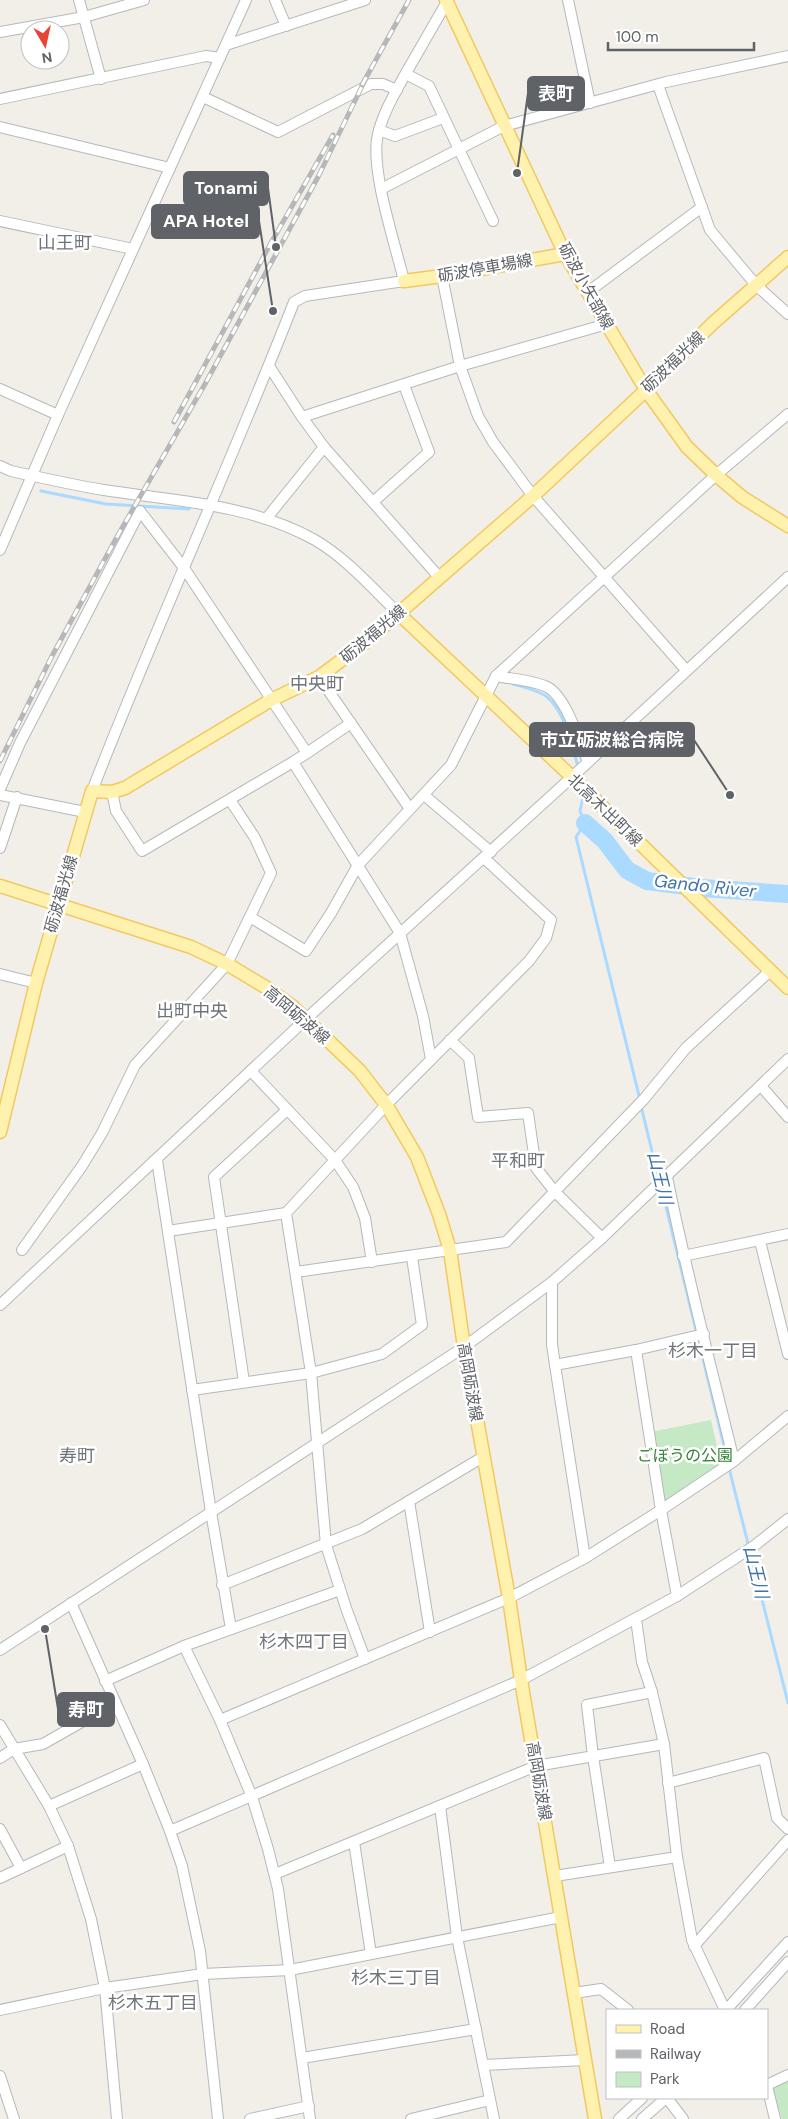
<svg xmlns="http://www.w3.org/2000/svg" width="788" height="2119" font-family="'DM Sans','Noto Sans JP',sans-serif">
	<style>
		.green { fill: #c5e8c5 }
		.lines { fill: none; stroke-linecap: round; stroke-linejoin: round }
		.stream { stroke: #aadaff; stroke-width: 3 }
		.river { stroke: #aadaff; stroke-width: 18 }
		.minor-casing { stroke: #b5b8bc; stroke-width: 12 }
		.major-casing { stroke: #f2c960; stroke-width: 15 }
		.minor { stroke: #fff; stroke-width: 10 }
		.major { stroke: #fff2af; stroke-width: 12 }
		.rail-casing { stroke: #b6b7b8; stroke-width: 5 }
		.rail { stroke: #fff; stroke-width: 3; stroke-dasharray: 9; stroke-linecap: butt }
		.labels { text-anchor: middle; dominant-baseline: central; stroke-width: 5; stroke-linejoin: round; paint-order: stroke }
		.street-label { font-size: 16px; fill: #5f6368; stroke: #fff }
		.park-label { font-size: 16px; fill: #348238; stroke: #fff }
		.neighbourhood-label { font-size: 18px; fill: #70757a; stroke: #fff }
		.water-label { font-size: 18px; font-style: italic; fill: #4174aa; stroke: #fff }
		.leader { fill: none; stroke: #5f6368; stroke-width: 2 }
		.callout-dot { fill: #5f6368; stroke: #fff; stroke-width: 2 }
		.callout { fill: #5f6368; stroke: #5f6368; stroke-width: 2 }
		.callout-label { font-size: 18px; text-anchor: middle; font-weight: bold; fill: #fff }
	</style>
	<rect width="100%" height="100%" fill="#f1efe8"/>
	<g class="green">
		<polygon points="711,1420 721,1465 663,1504 651,1432"/>
		<polygon points="788,2080 788,2119 782,2119 771,2088"/>
	</g>
	<g class="lines">
		<g class="stream">
			<polyline points="41,491 106,504 189,509"/>
			<path d="M513 684C523 687 537 690 546 696 565 711 572 745 578 767"/>
			<polyline points="584,793 580,811 585,823 576,837 640,1100"/>
			<polyline points="641,1106 659,1180"/>
			<polyline points="661,1186 728,1462"/>
			<polyline points="729,1468 788,1703"/>
		</g>
		<polyline class="river" points="585,823 605,841 627,870 647,881 702,888 788,894"/>
		<defs>
			<g id="minor">
				<polyline points="79,0 101,79"/>
				<polyline points="275,0 286,26"/>
				<polyline points="568,0 590,103"/>
				<polyline points="0,32 84,17 144,0"/>
				<polyline points="226,45 365,0"/>
				<polyline points="406,74 429,86 493,221"/>
				<polyline points="658,85 710,230 756,285 788,314"/>
				<polyline points="203,97 278,132 371,84 383,84 397,90"/>
				<polyline points="0,99 206,56 220,58"/>
				<polyline points="0,127 170,168"/>
				<polyline points="379,130 395,136 443,118"/>
				<polyline points="381,189 504,126 666,82 788,56"/>
				<polyline points="0,221 133,249"/>
				<polyline points="442,276 460,366 478,416 493,442 533,496 686,670"/>
				<polyline points="588,292 702,207"/>
				<polyline points="269,366 302,417 324,447 440,578"/>
				<polyline points="0,389 58,415"/>
				<polyline points="302,417 460,366 607,324"/>
				<path d="M0 466 11 471C42 478 73 485 104 490 175 501 251 504 315 540 346 558 372 588 398 613"/>
				<polyline points="373,502 429,452 404,385"/>
				<polyline points="266,519 324,447"/>
				<polyline points="0,550 58,415 246,0"/>
				<path d="M496 676C512 679 530 680 545 686 565 693 580 743 588 762"/>
				<polyline points="319,677 410,809"/>
				<polyline points="307,753 351,723"/>
				<polyline points="0,789 20,743 140,511 184,568 307,753 293,762 400,933 423,1016 431,1059"/>
				<path d="M92 791C156 626 230 466 294 302L305 296 404 281C395 243 372 176 377 139 381 116 395 93 406 73 420 49 434 24 448 0"/>
				<polyline points="112,792 116,811 142,851 293,762"/>
				<polyline points="0,795 85,812"/>
				<polyline points="424,795 491,852"/>
				<polyline points="0,848 17,797"/>
				<polyline points="250,917 306,951 331,913 358,865 451,765 496,676 716,475 788,414"/>
				<polyline points="0,974 36,983"/>
				<polyline points="450,1040 469,1058 478,1117 528,1113 536,1168 555,1192 602,1238"/>
				<polyline points="251,1071 335,1160 353,1187 365,1218 372,1262"/>
				<polyline points="761,1086 788,1117"/>
				<polyline points="157,1160 211,1512 231,1629"/>
				<path d="M667 1177C686 1272 711 1366 734 1461"/>
				<polyline points="168,1231 286,1213"/>
				<polyline points="760,1241 788,1354"/>
				<polyline points="22,1250 82,1166 102,1133 135,1065 227,964 271,873 255,838 230,800"/>
				<polyline points="683,1256 788,1234"/>
				<polyline points="296,1272 506,1242 644,1099 686,1048 770,971"/>
				<polyline points="552,1282 552,1344 555,1365 585,1558"/>
				<polyline points="0,1305 306,1019 572,777 788,577"/>
				<polyline points="636,1350 661,1510 677,1596"/>
				<polyline points="555,1365 636,1350 704,1334"/>
				<polyline points="244,1382 214,1177 287,1110"/>
				<polyline points="192,1390 311,1373 382,1354 422,1325 412,1257"/>
				<polyline points="409,1501 430,1632"/>
				<polyline points="222,1585 362,1529 483,1457"/>
				<polyline points="71,1603 143,1764 170,1831 182,1866 200,1951 218,2119"/>
				<polyline points="636,1619 642,1662 652,1692 664,1744 677,1857 692,1940 725,2010"/>
				<polyline points="184,1646 220,1720 252,1797 268,1849 278,1889 310,2119"/>
				<polyline points="0,1650 464,1347 552,1282 602,1238 788,1059"/>
				<polyline points="365,1659 346,1608 326,1545 311,1373 286,1213 386,1105 529,961 546,938 551,920 484,858"/>
				<polyline points="105,1681 184,1646 340,1590"/>
				<polyline points="220,1720 509,1598 585,1558 661,1510 734,1461 788,1416"/>
				<polyline points="0,1725 49,1806 68,1846 91,1919 105,1988 117,2119"/>
				<polyline points="0,1758 14,1749 43,1744 115,1703"/>
				<polyline points="668,1783 764,1758 777,1818 788,1829"/>
				<polyline points="49,1806 143,1764"/>
				<polyline points="440,1806 457,1937 494,2119"/>
				<polyline points="0,1829 21,1868"/>
				<polyline points="170,1831 521,1680 677,1596 754,1546 788,1519"/>
				<polyline points="354,1842 371,1954"/>
				<polyline points="610,1867 593,1756 587,1705 652,1692"/>
				<polyline points="275,1874 536,1766 664,1744"/>
				<polyline points="555,1876 677,1857"/>
				<polyline points="0,1878 68,1846"/>
				<polyline points="694,1946 788,1840"/>
				<polyline points="574,1993 601,1989 628,2010"/>
				<polyline points="0,2010 105,1988 203,1974 290,1970 561,1917"/>
				<polyline points="726,2010 788,1942"/>
				<polyline points="745,2010 788,1962"/>
				<polyline points="302,2058 476,2029"/>
				<polyline points="483,2065 585,2060"/>
				<polyline points="0,2076 14,2119"/>
				<polyline points="767,2085 788,2075"/>
				<polyline points="767,2086 775,2119"/>
				<polyline points="667,2098 683,2119"/>
				<polyline points="250,2119 309,2106"/>
				<polyline points="411,2119 490,2100"/>
				<polyline points="619,2119 642,2098"/>
				<polyline points="642,2119 666,2098"/>
			</g>
			<g id="major">
				<polyline points="446,0 565,254 646,390 687,447 716,475 742,497 788,526"/>
				<polyline points="404,281 442,276 565,254"/>
				<polyline points="398,613 572,777 788,988"/>
				<polyline points="0,886 191,947 227,964 267,988 292,1006 360,1071 387,1106 417,1157 439,1214 450,1250 464,1347 509,1598 521,1680 595,2119"/>
				<polyline points="0,1132 36,983 92,791 112,792 125,788 271,700 319,677 367,641 533,496 646,390 712,324 788,257"/>
			</g>
		</defs>
		<use href="#minor" class="minor-casing"/>
		<use href="#major" class="major-casing"/>
		<use href="#minor" class="minor"/>
		<use href="#major" class="major"/>
		<defs>
			<g id="rail">
				<polyline points="362,85 409,0"/>
				<polyline points="174,422 272,241 333,135"/>
				<polyline points="0,761 52,656 118,535 205,384 318,177 365,80"/>
			</g>
		</defs>
		<use href="#rail" class="rail-casing"/>
		<use href="#rail" class="rail"/>
	</g>
	<g class="labels">
		<g class="street-label">
			<text transform="translate(485 268) rotate(-10)">砺波停車場線</text>
			<text transform="translate(586 286) rotate(61)">砺波小矢部線</text>
			<text transform="translate(673 362) rotate(-44)">砺波福光線</text>
			<text transform="translate(373 634) rotate(-40)">砺波福光線</text>
			<text transform="translate(605 810) rotate(44)">北高木出町線</text>
			<text transform="translate(61 894) rotate(-74)">砺波福光線</text>
			<text transform="translate(297 1015) rotate(40)">高岡砺波線</text>
			<text transform="translate(470 1382) rotate(80)">高岡砺波線</text>
			<text transform="translate(539 1781) rotate(80)">高岡砺波線</text>
		</g>
		<g class="park-label">
			<text x="685" y="1455">ごぼうの公園</text>
		</g>
		<g class="neighbourhood-label">
			<text x="65" y="243">山王町</text>
			<text x="317" y="684">中央町</text>
			<text x="192" y="1011">出町中央</text>
			<text x="518" y="1161">平和町</text>
			<text x="713" y="1351">杉木一丁目</text>
			<text x="77" y="1456">寿町</text>
			<text x="304" y="1642">杉木四丁目</text>
			<text x="396" y="1978">杉木三丁目</text>
			<text x="153" y="2003">杉木五丁目</text>
		</g>
		<g class="water-label">
			<text transform="translate(705 886) rotate(6)">Gando River</text>
			<text transform="translate(660 1178) rotate(76)">山王川</text>
			<text transform="translate(756 1572) rotate(76)">山王川</text>
		</g>
	</g>
	<path class="leader" d="M517 173L528 93M276 247L268 188M273 311L259 221M730 795L694 740M45 1629L58 1709"/>
	<g class="callout-dot">
		<circle cx="517" cy="173" r="5"/>
		<circle cx="276" cy="247" r="5"/>
		<circle cx="273" cy="311" r="5"/>
		<circle cx="730" cy="795" r="5"/>
		<circle cx="45" cy="1629" r="5"/>
	</g>
	<g class="callout">
		<rect x="528" y="77" width="56" height="33" rx="5"/>
		<rect x="184" y="172" width="84" height="33" rx="5"/>
		<rect x="152" y="205" width="107" height="33" rx="5"/>
		<rect x="530" y="723" width="164" height="33" rx="5"/>
		<rect x="58" y="1693" width="56" height="33" rx="5"/>
	</g>
	<g class="callout-label">
		<text x="556" y="100">表町</text>
		<text x="226" y="194">Tonami</text>
		<text x="206" y="227">APA Hotel</text>
		<text x="612" y="746">市立砺波総合病院</text>
		<text x="86" y="1716">寿町</text>
	</g>
	<rect x="606" y="2009" width="162" height="90" fill="#ffffff" stroke="#bfc1c3"/>
	<rect x="616" y="2025" width="25" height="8" fill="#fff2af" stroke="#bfc1c3"/>
	<text x="650" y="2034" font-size="15" fill="#5f6368">Road</text>
	<rect x="616" y="2050" width="25" height="8" fill="#b6b7b8" stroke="#bfc1c3"/>
	<text x="650" y="2059" font-size="15" fill="#5f6368">Railway</text>
	<rect x="616" y="2072" width="25" height="15" fill="#c5e8c5" stroke="#bfc1c3"/>
	<text x="650" y="2084" font-size="15" fill="#5f6368">Park</text>
	<g transform="translate(45 45) rotate(171)"><circle r="24" fill="#ffffff" stroke="#bfc1c3"/>
	<path d="M0-4L9 19L0 12L-9 19Z" fill="#ea4335"/>
	<text y="-8" font-size="14" font-weight="bold" text-anchor="middle" fill="#5f6368">N</text>
	</g>
	<path d="M608 42v8h146v-8" fill="none" stroke="#5f6368" stroke-width="2.5"/>
	<text x="616" y="42" font-size="15" fill="#5f6368" stroke="#ffffff" stroke-width="4" paint-order="stroke">100 m</text>
</svg>
